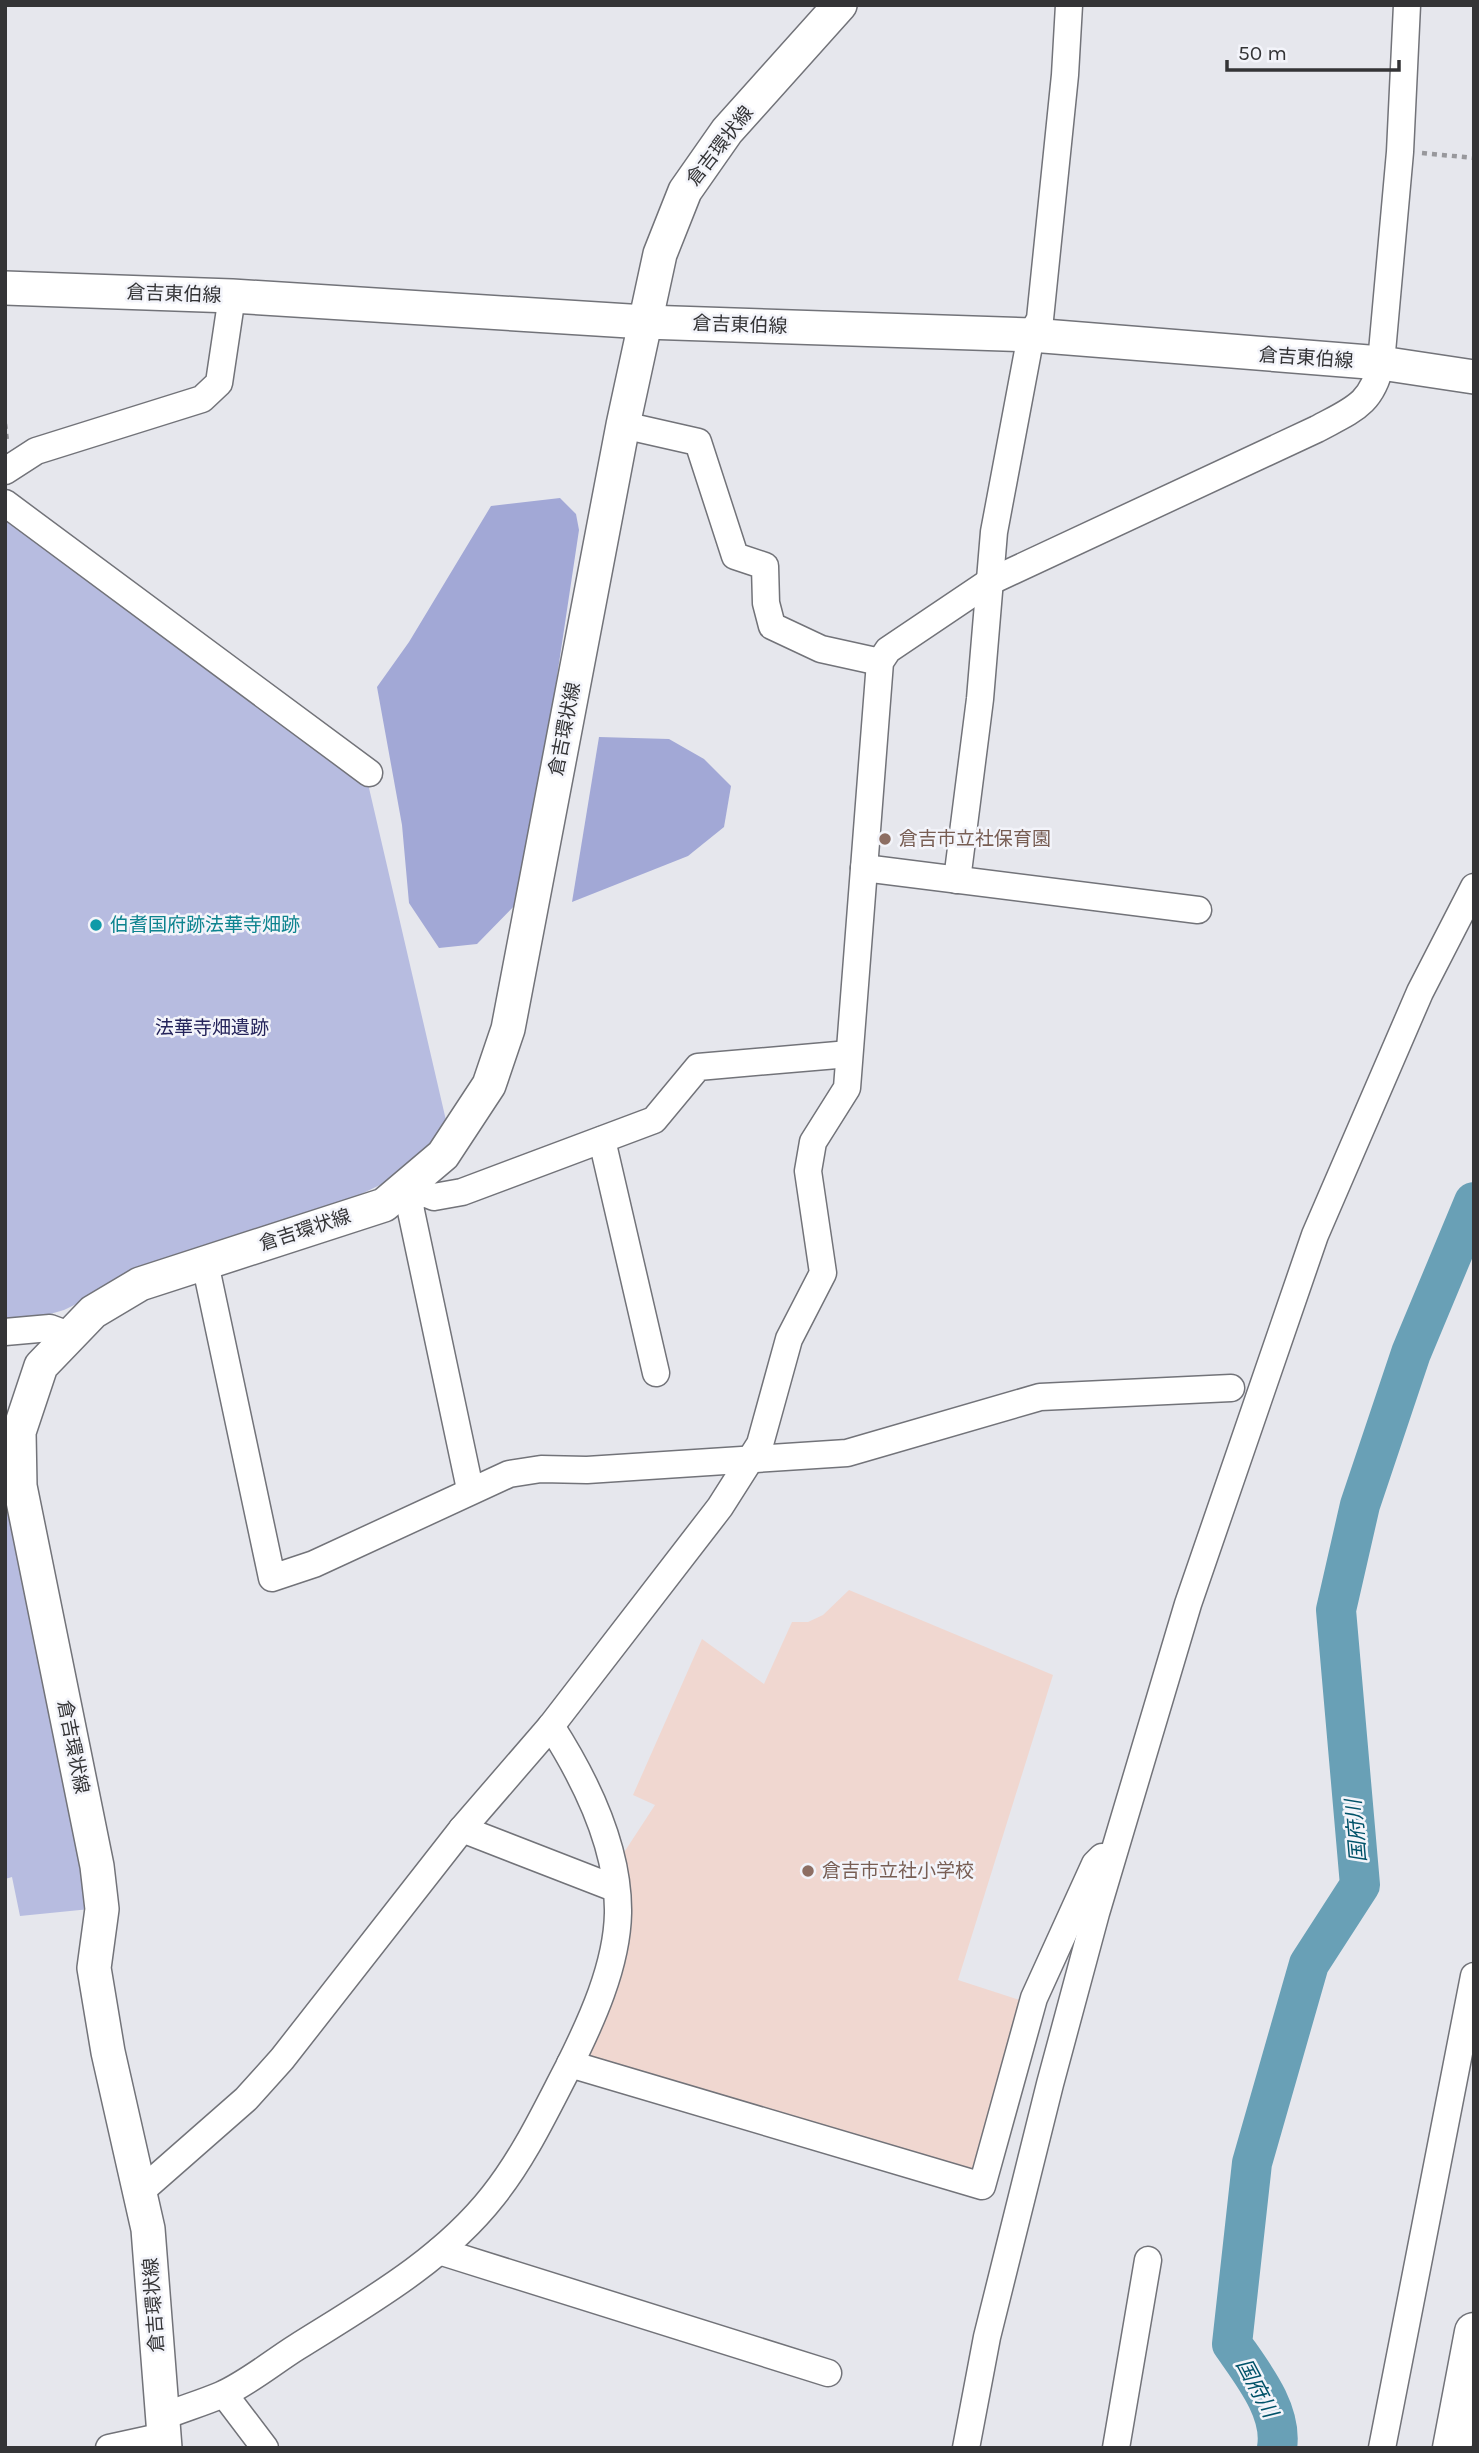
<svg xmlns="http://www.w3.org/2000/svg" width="1479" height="2453" font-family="Karla,'Noto Sans JP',sans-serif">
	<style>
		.education { fill: #f0d7d0 }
		.green { fill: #b7bce0 }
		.forest { fill: #a2a8d6 }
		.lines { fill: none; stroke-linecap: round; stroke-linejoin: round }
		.river { stroke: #69a0b6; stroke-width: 40 }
		.minor-casing { stroke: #727379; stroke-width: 29 }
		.major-casing { stroke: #727379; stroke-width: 36 }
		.highway-casing { stroke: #727379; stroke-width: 41 }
		.path { stroke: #98989c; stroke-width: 4.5; stroke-dasharray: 5 5; stroke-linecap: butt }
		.minor { stroke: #fff; stroke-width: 26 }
		.major { stroke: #fff; stroke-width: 33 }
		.highway { stroke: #fff; stroke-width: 38 }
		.education-dot { fill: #8d6e63; stroke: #f3f4fa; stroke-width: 2.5 }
		.culture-dot { fill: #0f9aa8; stroke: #f3f4fa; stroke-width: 2.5 }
		.labels { text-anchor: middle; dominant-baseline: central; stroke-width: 5; stroke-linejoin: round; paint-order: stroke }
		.street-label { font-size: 19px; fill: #343436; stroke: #f3f4fa }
		.education-label { font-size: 19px; fill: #785e54; stroke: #f3f4fa; text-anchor: start }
		.culture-label { font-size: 19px; fill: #0d838f; stroke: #f3f4fa; text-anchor: start }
		.park-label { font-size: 19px; fill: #24235a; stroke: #f3f4fa }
		.water-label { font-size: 21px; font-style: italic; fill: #005269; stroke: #f3f4fa }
	</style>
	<rect width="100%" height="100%" fill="#e6e7ed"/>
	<polygon class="education" points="849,1590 1053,1675 958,1980 1023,2001 979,2176 581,2063 621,1857 655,1805 633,1795 702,1639 764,1684 792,1622 808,1622 823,1615"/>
	<g class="green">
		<polygon points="5,510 366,775 448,1129 411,1170 326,1211 130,1278 64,1310 5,1327"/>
		<polygon points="5,1483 90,1909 20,1916 12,1877 5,1879"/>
	</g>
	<g class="forest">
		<polygon points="560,498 576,514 579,530 524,896 477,944 439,948 409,903 402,825 377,687 409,642 491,506"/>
		<polygon points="599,737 669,739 704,759 731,786 724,827 688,856 572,902"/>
	</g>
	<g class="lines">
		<path class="river" d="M1277 2448C1283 2411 1252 2373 1232 2344L1252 2163 1309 1964 1360 1885 1336 1610 1360 1505 1411 1353 1474 1202"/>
		<defs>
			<g id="minor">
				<polyline points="623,425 698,442 735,556 765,566 766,603 772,626 821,649 880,662"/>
				<polyline points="5,471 36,451 202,399 219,383 232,296"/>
				<polyline points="5,503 369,773"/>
				<polyline points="864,868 1198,910"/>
				<polyline points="957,880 980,699 994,532 1031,335 1040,319 1065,75 1069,5"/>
				<polyline points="602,1140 656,1373"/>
				<polyline points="208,1277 272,1578 314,1564 509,1474 541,1469 587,1470 847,1453 1040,1397 1231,1388"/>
				<polyline points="5,1332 50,1328 69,1335"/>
				<polyline points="470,1489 411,1211 409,1187 434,1197 462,1192 654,1120 698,1067 849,1054"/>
				<polyline points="462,1829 614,1888"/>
				<polyline points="570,2064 982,2186 1034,1998 1095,1864 1102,1857"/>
				<path d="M140 2192 246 2099 282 2059 462 1829 551 1726 720 1507 760 1444 789 1339 823 1273 808 1171 813 1142 847 1088 880 662 888 650 989 582 1317 429C1352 410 1372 405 1381 363L1400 152 1407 5"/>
				<polyline points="439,2251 828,2373"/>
				<polyline points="224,2394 265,2448"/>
				<path d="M162 2417C182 2409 202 2403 221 2395 248 2383 273 2362 297 2347 367 2303 442 2261 493 2196 524 2157 545 2112 568 2068 591 2022 617 1966 618 1913 619 1848 585 1779 551 1726"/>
				<polyline points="109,2448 164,2436"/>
				<polyline points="966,2448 987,2337 1050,2084 1096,1913 1188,1604 1315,1235 1420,992 1474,887"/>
				<polyline points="1116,2448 1148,2260"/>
				<polyline points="1382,2448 1474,1976"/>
			</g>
			<g id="major">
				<polyline points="5,288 232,296 645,322 1031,335 1381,363 1474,377"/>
				<polyline points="165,2448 148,2229 108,2052 94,1968 102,1909 97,1866 20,1486 19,1432 41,1366 93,1312 140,1284 384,1205 443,1155 489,1085 508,1029 623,425 660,254 685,191 727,131 840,5"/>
			</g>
			<polyline id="highway" points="1452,2448 1474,2332"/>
		</defs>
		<use href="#minor" class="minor-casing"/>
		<use href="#major" class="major-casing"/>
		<use href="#highway" class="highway-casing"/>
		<g class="path">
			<polyline points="1422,153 1474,158"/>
			<polyline points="5,424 7,441"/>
		</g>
		<use href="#minor" class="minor"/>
		<use href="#major" class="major"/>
		<use href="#highway" class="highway"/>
	</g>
	<g class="education-dot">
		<circle cx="885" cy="839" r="7"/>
		<circle cx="808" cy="1871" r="7"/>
	</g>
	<circle class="culture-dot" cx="96" cy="925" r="7"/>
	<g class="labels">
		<g class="street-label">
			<text transform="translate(720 146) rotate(-52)">倉吉環状線</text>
			<text transform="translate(174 294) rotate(2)">倉吉東伯線</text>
			<text transform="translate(740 325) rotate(2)">倉吉東伯線</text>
			<text transform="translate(1306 358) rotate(4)">倉吉東伯線</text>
			<text transform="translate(565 729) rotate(-79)">倉吉環状線</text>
			<text transform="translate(305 1230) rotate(-18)">倉吉環状線</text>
			<text transform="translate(73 1747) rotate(79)">倉吉環状線</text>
			<text transform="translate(154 2305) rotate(-94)">倉吉環状線</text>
		</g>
		<g class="education-label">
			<text x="899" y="839">倉吉市立社保育園</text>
			<text x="822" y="1871">倉吉市立社小学校</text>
		</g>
		<g class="culture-label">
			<text x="110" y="925">伯耆国府跡法華寺畑跡</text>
		</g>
		<g class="park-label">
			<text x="212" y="1028">法華寺畑遺跡</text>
		</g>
		<g class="water-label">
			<text transform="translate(1356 1831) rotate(-95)">国府川</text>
			<text transform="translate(1257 2388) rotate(62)">国府川</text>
		</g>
	</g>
	<rect width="1479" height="2453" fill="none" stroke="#343436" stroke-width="14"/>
	<path d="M1227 60v10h172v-10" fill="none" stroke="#343436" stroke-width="3.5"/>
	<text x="1238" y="60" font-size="21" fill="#343436" stroke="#f3f4fa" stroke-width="5" paint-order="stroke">50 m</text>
</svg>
